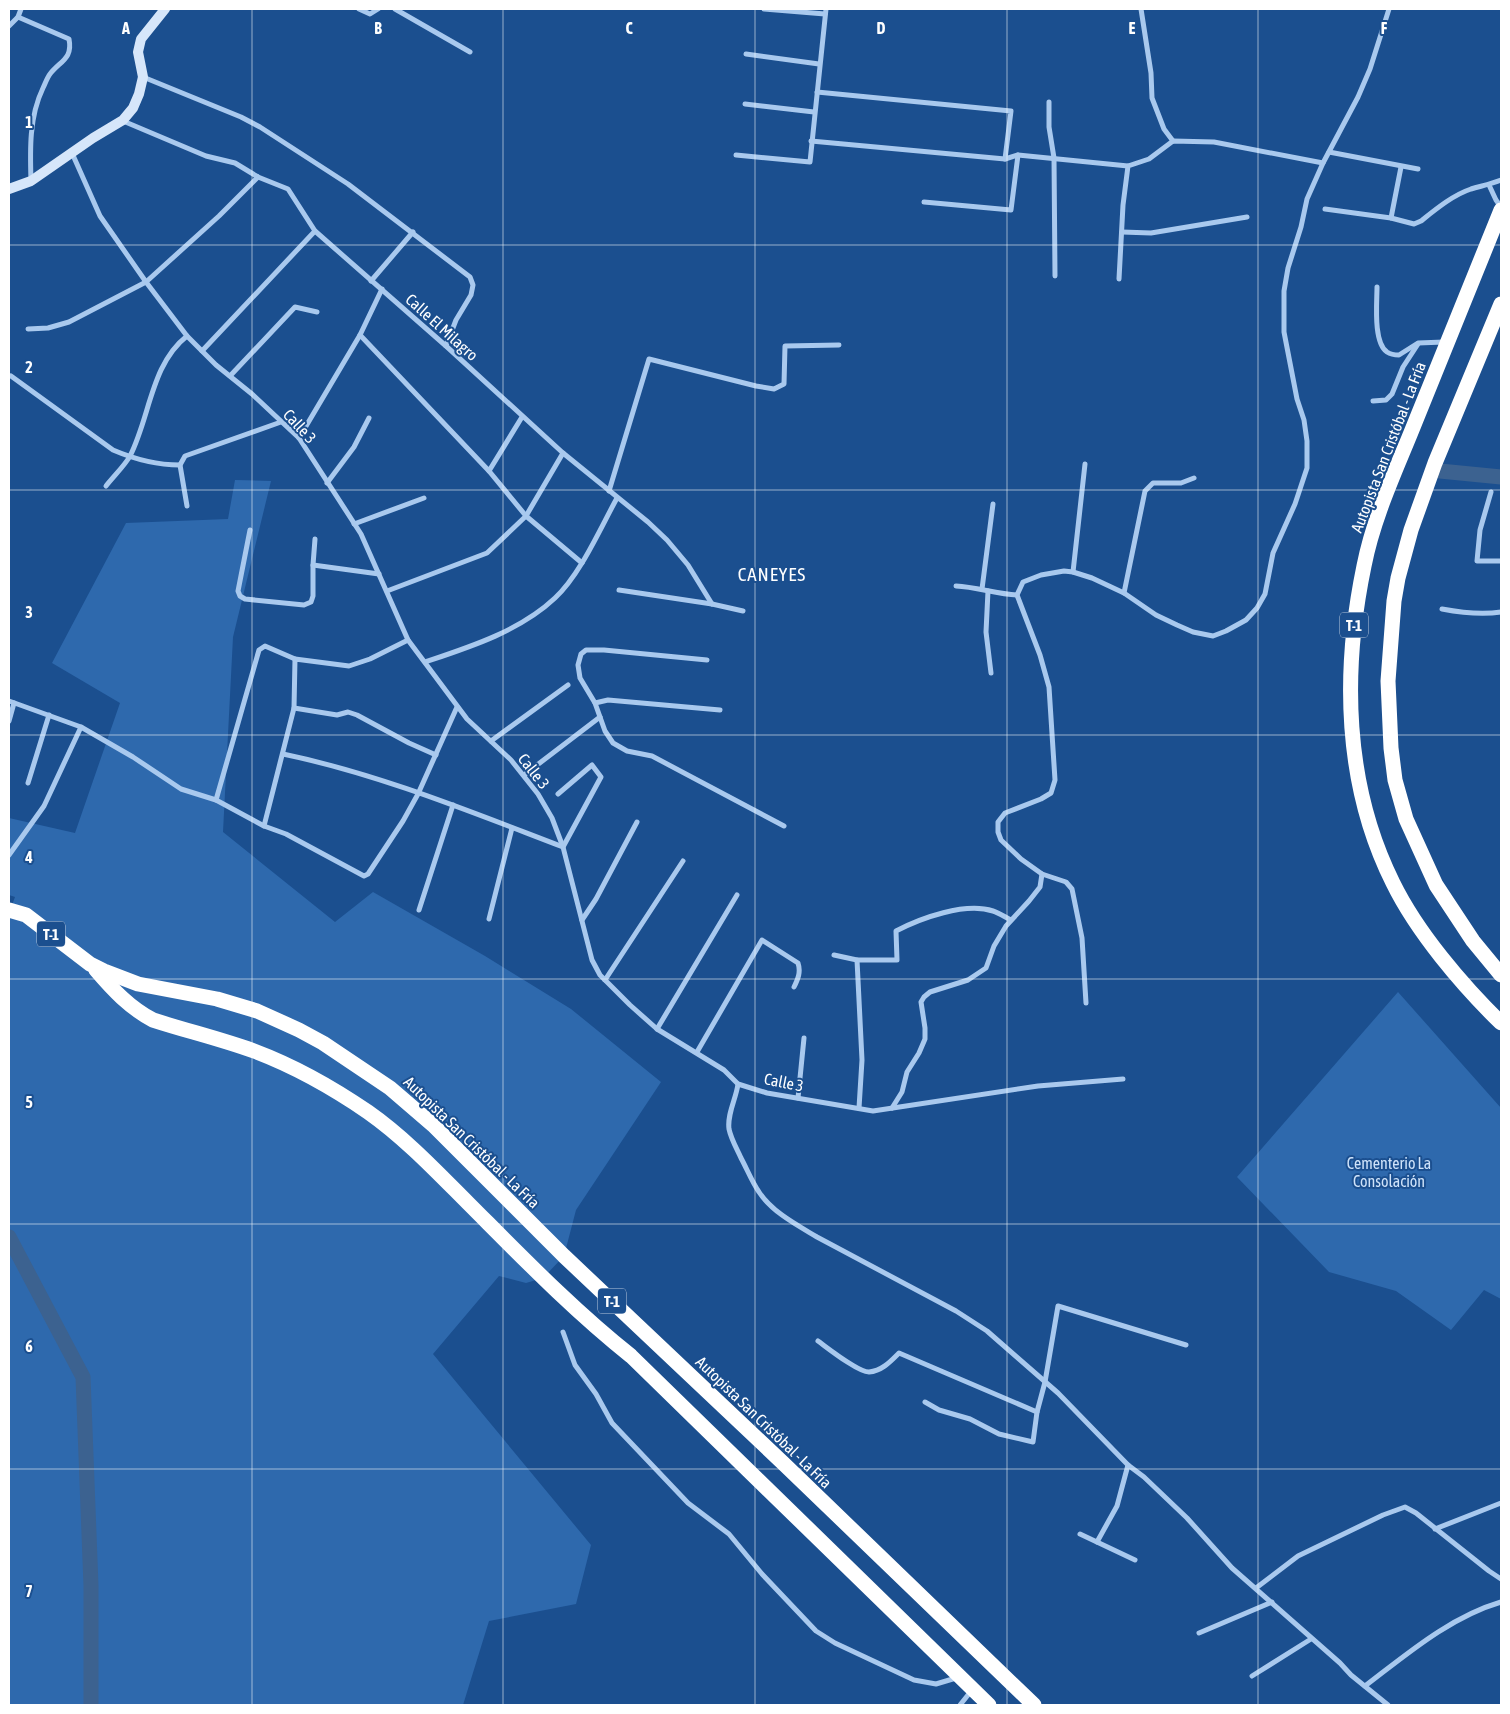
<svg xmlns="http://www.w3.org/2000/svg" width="1510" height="1714" font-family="'Asap Condensed',sans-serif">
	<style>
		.green { fill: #2e69ad }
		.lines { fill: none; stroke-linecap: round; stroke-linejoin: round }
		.river { stroke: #3c6290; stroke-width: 15 }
		.street { stroke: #a9c9ee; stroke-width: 5 }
		.secondary { stroke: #d6e6fa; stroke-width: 10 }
		.highway { stroke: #fff; stroke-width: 15 }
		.grid { fill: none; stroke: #fff; stroke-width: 1; stroke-opacity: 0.55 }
		.labels { text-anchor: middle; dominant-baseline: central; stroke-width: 4; stroke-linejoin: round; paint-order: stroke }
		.shield { fill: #1b4f8f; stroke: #bbcadd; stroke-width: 1 }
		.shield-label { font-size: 15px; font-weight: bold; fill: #fff }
		.street-label { font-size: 16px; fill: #fff; stroke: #1b4f8f }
		.park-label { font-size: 16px; fill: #cfe3fa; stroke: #1b4f8f }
		.quarter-label { font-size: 19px; letter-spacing: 1px; fill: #fff; stroke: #1b4f8f }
		.grid-label { font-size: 16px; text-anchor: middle; font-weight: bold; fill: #fff; stroke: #1b4f8f; stroke-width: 4; stroke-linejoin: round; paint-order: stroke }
	</style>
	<rect width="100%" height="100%" fill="#1b4f8f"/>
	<g class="green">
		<polygon points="235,480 271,481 233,637 223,832 335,922 373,892 485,956 571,1009 661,1082 576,1210 564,1256 543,1278 526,1283 499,1276 433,1354 591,1545 576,1604 489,1621 463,1705 9,1705 9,913 15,897 9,895 9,818 75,833 120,703 52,663 126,523 228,519"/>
		<polygon points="1398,992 1501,1108 1501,1299 1484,1290 1451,1330 1396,1291 1329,1272 1237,1177"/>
	</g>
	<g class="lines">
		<g class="river">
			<polyline points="1440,471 1501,477"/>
			<polyline points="9,1237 83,1377 91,1586 91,1705"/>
		</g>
		<g class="street">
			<polyline points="359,9 370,14 378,9"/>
			<polyline points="395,9 470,52"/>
			<polyline points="764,9 825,14"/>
			<polyline points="1141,9 1151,73 1152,98 1164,129 1173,141"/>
			<path d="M18 17 69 39C73 59 60 61 50 74 47 78 45 84 43 88 29 117 30 150 31 181"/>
			<polyline points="9,26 18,17 21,9"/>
			<polyline points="746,54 819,64"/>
			<polyline points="143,77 241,117 260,127 348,184 470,277 473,285 471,295 456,320 446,346"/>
			<polyline points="817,92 1011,111 1005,159"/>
			<polyline points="1049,102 1049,127 1054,158 1055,276"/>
			<polyline points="745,104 814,112"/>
			<polyline points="123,121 206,156 235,163 258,177 288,189 315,231 446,346 563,453 648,522 667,540 688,565 712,604"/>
			<polyline points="811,141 1005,159 1018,155 1128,166"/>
			<polyline points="1329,152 1418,169"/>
			<polyline points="72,153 100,216 146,282 187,336 216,365 252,394 299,438 361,534 408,640 467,719 511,760 538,794 552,818 563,847 592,960 600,975 630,1005 657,1029 724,1070 738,1084 767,1093 873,1111 1038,1086 1123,1079"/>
			<polyline points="736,155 810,162 826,9"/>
			<polyline points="1489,185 1496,200 1501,207"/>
			<polyline points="924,202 1011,210 1018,155"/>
			<polyline points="1325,209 1391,218 1401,167"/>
			<path d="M1391 218 1414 224 1421 221C1436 209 1453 195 1471 189 1481 186 1491 184 1501 180"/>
			<polyline points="1122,232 1151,233 1247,217"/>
			<polyline points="1119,279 1123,205 1128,166 1149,159 1173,141 1214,142 1323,163"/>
			<polyline points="371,281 413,232"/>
			<path d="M1377 287C1377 303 1373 342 1387 352 1390 354 1395 355 1399 355L1418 343 1444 342"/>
			<polyline points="28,329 48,328 69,322 146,282 219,216 258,177"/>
			<polyline points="360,335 489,471 522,417"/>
			<polyline points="202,351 315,231"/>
			<path d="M11 376 113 450C134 459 157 465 180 465"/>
			<polyline points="230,376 295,307 317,312"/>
			<polyline points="1373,401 1386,400 1392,394 1403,367 1418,344"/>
			<polyline points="299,438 360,335 382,289"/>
			<polyline points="489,471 526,516 582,563"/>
			<polyline points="327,483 354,447 369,418"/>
			<path d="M106 486C113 477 126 464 130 456 150 417 151 364 187 336"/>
			<polyline points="609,491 649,359 756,386 774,389 784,384 785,346 839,345"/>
			<polyline points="1491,492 1480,530 1477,561 1501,561"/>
			<polyline points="187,506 180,465 185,456 281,422"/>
			<polyline points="354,524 424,498"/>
			<polyline points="250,530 238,591 240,596 245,599 304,605 311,602 313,596 313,565 315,539"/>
			<polyline points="313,565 379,574"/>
			<polyline points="1073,572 1085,464"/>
			<path d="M956 586C977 587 996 594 1017 595"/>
			<polyline points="982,589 993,504"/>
			<polyline points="619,590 712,604 743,611"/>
			<polyline points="387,591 487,553 526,516 563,453"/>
			<polyline points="988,591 986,632 991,673"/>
			<polyline points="1124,593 1145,491 1153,483 1181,483 1194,478"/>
			<path d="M1442 609C1463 613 1481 615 1501 612"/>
			<polyline points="707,660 604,650 586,650 581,654 578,665 580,678 595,703 605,731 613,743 627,751 652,756 784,826"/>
			<path d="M425 662C470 647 520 631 555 598 580 575 600 529 617 498"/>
			<polyline points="9,701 81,727 133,757 181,789 216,800 264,826 286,834 364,876 368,874 403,821 418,794 457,707"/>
			<polyline points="595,703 608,700 720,710"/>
			<polyline points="294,708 337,715 348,712 357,715 409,743 436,755"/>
			<polyline points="9,721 14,703"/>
			<polyline points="491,741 568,685"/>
			<path d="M283 754C379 774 471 812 563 847L601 777 592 765 558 794"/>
			<polyline points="524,775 600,717"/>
			<polyline points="28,783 49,715"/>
			<polyline points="216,800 259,650 265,646 295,659"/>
			<polyline points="264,826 294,708 295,659 349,666 370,659 408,640"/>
			<polyline points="9,855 44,806 81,727"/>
			<polyline points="419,910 453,805"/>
			<polyline points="489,919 512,828"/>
			<polyline points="582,920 596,899 637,822"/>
			<path d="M834 955 857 960H897L896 931C921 918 965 902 993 911 999 913 1005 917 1011 920"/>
			<polyline points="857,960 862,1060 859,1108"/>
			<polyline points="605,980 683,861"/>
			<polyline points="1086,1003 1082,938 1072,889 1066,882 1042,874 1021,859 1001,840 998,832 998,822 1005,813 1041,799 1051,793 1055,780 1049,687 1040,655 1017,595 1023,582 1041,575 1064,571 1073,572 1092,578 1124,593 1156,615 1177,625 1193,632 1213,636 1226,631 1246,620 1257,608 1265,594 1273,553 1295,504 1307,468 1307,441 1304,420 1297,399 1284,332 1284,291 1288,268 1301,227 1307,199 1323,163 1358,97 1370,69 1389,9"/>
			<polyline points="657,1029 737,895"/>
			<path d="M697 1052 762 940 798 963C801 972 798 979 794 987"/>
			<path d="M738 1084C736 1099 727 1114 729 1129 731 1139 737 1149 741 1158 747 1169 752 1182 759 1192 772 1212 797 1225 817 1237L956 1311 987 1331 1058 1393 1128 1465 1144 1477 1187 1518 1232 1568 1340 1663 1351 1675 1388 1705"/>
			<polyline points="798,1098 804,1038"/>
			<polyline points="892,1108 902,1092 907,1072 919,1053 925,1039 925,1028 921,1002 924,997 930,992 968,980 986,968 994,946 1006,926 1029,901 1040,887 1042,874"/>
			<polyline points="563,1332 575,1365 596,1394 612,1423 688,1503 729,1534 762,1574 816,1631 835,1643 914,1680 936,1684 956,1678"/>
			<path d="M818 1341C829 1349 858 1372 869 1372 882 1371 891 1361 899 1353L1037 1412"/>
			<polyline points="925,1402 939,1410 970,1419 999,1434 1033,1442 1037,1412 1045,1382 1058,1306 1186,1345"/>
			<polyline points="1435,1529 1501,1503"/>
			<polyline points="1080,1534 1135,1560"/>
			<polyline points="1097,1542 1117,1506 1128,1465"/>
			<polyline points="1256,1588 1298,1556 1383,1515 1405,1507 1416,1513 1489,1571 1501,1579"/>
			<polyline points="1199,1633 1272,1602"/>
			<polyline points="1252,1676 1311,1639"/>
			<path d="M1365 1686C1407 1654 1450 1617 1501 1602"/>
			<polyline points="960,1705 972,1690"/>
		</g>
		<polyline class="secondary" points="9,189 31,181 93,138 123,120 133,108 139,94 143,77 138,52 141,39 165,9"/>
		<g class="highway">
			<path d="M1501 210C1473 280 1444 350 1416 420 1397 468 1374 515 1364 566 1342 672 1344 785 1393 883 1417 932 1462 985 1501 1023"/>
			<polyline points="1501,304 1435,463 1411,530 1398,578 1394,601 1388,681 1391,748 1395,780 1406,819 1436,885 1473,941 1501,975"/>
			<polyline points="9,910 26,915 90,964 104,971 138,984 217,999 257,1011 299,1030 323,1043 390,1088 433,1125 564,1256 783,1463 1034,1705"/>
			<path d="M96 970C113 990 130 1008 153 1020 187 1031 221 1039 254 1051 294 1066 333 1088 368 1112 405 1138 437 1172 468 1203 521 1256 573 1310 631 1356L989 1705"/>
		</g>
	</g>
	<path class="grid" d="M252 9V1705M503 9V1705M755 9V1705M1007 9V1705M1258 9V1705M9 245H1501M9 490H1501M9 735H1501M9 979H1501M9 1224H1501M9 1469H1501"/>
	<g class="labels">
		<g class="shield">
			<rect x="1340" y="612.5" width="28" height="25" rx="4"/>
			<rect x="37" y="921.5" width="28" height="25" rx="4"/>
			<rect x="598" y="1288.5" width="28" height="25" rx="4"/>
		</g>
		<g class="shield-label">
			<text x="1354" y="625">T-1</text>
			<text x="51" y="934">T-1</text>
			<text x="612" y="1301">T-1</text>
		</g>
		<g class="street-label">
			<text transform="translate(442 327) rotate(42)">Calle El Milagro</text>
			<text transform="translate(300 426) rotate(47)">Calle 3</text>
			<text transform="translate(1388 447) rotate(-69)">Autopista San Cristóbal - La Fría</text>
			<text transform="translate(534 771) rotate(52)">Calle 3</text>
			<text transform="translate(784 1082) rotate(11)">Calle 3</text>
			<text transform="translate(472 1142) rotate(44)">Autopista San Cristóbal - La Fría</text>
			<text transform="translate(764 1422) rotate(44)">Autopista San Cristóbal - La Fría</text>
		</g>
		<g class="park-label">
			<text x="1389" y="1163">Cementerio La<tspan x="1389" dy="18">Consolación</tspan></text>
		</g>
		<g class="quarter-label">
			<text x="772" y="574">CANEYES</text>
		</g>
	</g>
	<g class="grid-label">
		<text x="126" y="34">A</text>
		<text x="378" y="34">B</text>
		<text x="629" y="34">C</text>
		<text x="881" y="34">D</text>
		<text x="1132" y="34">E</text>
		<text x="1384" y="34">F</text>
		<text x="29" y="128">1</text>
		<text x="29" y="373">2</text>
		<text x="29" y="618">3</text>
		<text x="29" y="863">4</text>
		<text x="29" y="1108">5</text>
		<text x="29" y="1352">6</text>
		<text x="29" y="1597">7</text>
	</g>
	<rect width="1510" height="1714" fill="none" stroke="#ffffff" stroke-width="20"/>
</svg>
